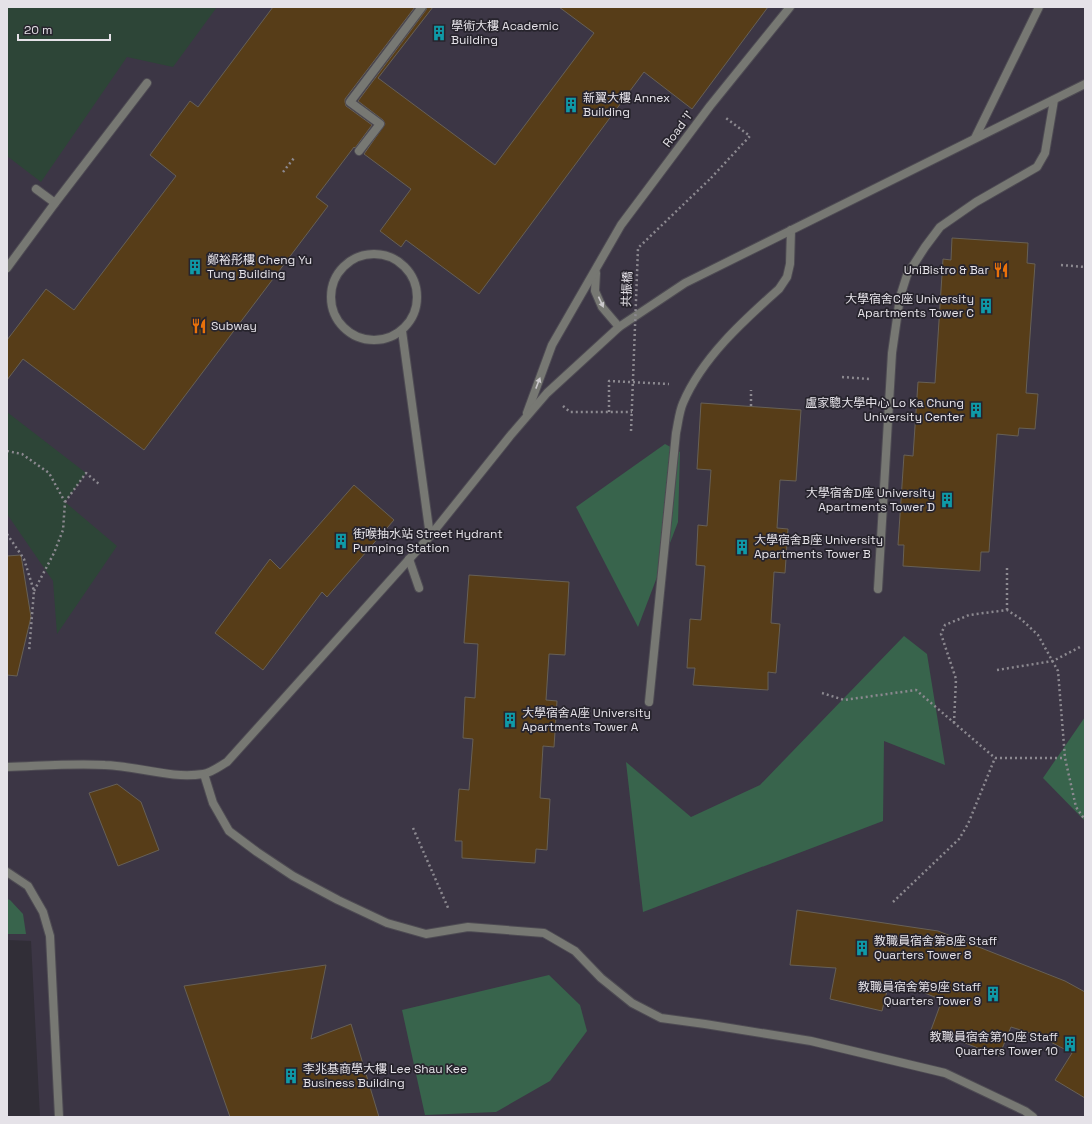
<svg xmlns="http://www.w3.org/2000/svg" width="1092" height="1124" font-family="'Space Grotesk','Noto Sans TC',sans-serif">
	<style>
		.built { fill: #3c3645 }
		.green { fill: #2d4537 }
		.forest { fill: #38644c }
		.building { fill: #573d18; stroke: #676056 }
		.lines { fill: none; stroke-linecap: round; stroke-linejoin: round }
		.lane-casing { stroke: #4e4b53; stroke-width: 10 }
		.street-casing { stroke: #4e4b53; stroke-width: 10 }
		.path { stroke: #8c8990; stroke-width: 2.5; stroke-dasharray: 2 3; stroke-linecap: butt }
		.lane { stroke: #777873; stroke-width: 8 }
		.street { stroke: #777873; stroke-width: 8 }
		.path-bridge { stroke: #8c8990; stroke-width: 2.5; stroke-dasharray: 2 3; stroke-linecap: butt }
		.oneway { fill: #cac8cb }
		.labels { text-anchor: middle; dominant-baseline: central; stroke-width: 3.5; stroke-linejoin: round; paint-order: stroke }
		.poi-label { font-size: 12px; fill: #e5e2e8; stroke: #27242d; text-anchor: start }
		.street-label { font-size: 12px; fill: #e5e2e8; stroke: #27242d }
	</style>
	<rect width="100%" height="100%" fill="#312e37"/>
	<polygon class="built" points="7,7 1085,7 1085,1117 40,1117 31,941 7,940"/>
	<g class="green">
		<polygon points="7,7 217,7 173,67 127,57 41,182 7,156"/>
		<polygon points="7,412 86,473 65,502 117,546 57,634 53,581 7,514"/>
	</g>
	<g class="forest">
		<polygon points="665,444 680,452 678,522 638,627 576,507"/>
		<polygon points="904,636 927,654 945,765 884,741 883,821 643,912 626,762 691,817 760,785"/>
		<polygon points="1085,717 1085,821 1043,778"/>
		<polygon points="7,899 10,900 23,914 26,934 7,934"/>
		<polygon points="549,975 580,1005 587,1031 550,1081 496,1112 425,1115 402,1010"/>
	</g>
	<g class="building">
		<polygon points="273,7 415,7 345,99 345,102 346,106 372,125 355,148 354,147 316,197 328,206 144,450 23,359 7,380 7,340 46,289 74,310 176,176 150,155 190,101 198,107"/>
		<polygon points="427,7 433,7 378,78 495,165 594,33 559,7 768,7 692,109 644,72 479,294 406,240 401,247 380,231 411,189 364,154 385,124 383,120 358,101 426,10"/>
		<polygon points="952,238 1028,243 1027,263 1035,264 1026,393 1038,394 1035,429 1019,428 1018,436 997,434 989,552 981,552 980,571 903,566 904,545 898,545 904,455 913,456 918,382 935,383 943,259 951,260"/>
		<polygon points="701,403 801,410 796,481 780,480 777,528 788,529 785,573 774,572 771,623 780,624 776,673 768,672 768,690 693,685 695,668 687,668 690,619 701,620 705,566 696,565 698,525 707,526 711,470 697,469"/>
		<polygon points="354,485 394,520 327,597 322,592 263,670 215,633 270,559 280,569"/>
		<polygon points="21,555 31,617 17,676 7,675 7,556"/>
		<polygon points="469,575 569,582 565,655 549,654 546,700 557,701 554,747 543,746 540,798 550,799 547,850 536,849 535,863 462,858 462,841 455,841 459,789 469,790 473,739 463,738 465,697 475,698 478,644 464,643"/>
		<polygon points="117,784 141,802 159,850 118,866 89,793"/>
		<polygon points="797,910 938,931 1065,981 1085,992 1085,1098 1055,1080 1072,1053 1037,1035 1011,1027 999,1056 931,1030 942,1000 890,979 882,1011 830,999 836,968 790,965"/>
		<polygon points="326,965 311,1039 351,1024 379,1117 230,1117 184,986"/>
	</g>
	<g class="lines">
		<defs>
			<g id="lane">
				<polyline points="975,138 1039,7"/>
				<polyline points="36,189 55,203"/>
				<circle cx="374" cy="297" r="43"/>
				<polyline points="7,268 55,203 147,83"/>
				<polyline points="596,273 595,291 602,307 619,327"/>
				<polyline points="402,331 430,536"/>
				<polyline points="527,413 552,345 621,225 710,106 790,7"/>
				<polyline points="409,559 419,588"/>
				<polyline points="878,589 892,353 900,297 907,275 925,247 940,227 976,202 1037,167 1045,153 1054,100"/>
				<path d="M649 702 676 433C678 424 679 412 683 403 702 358 743 321 779 289L787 277 790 264 791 230"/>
				<path d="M7 767C40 766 73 763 105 765 138 766 170 779 203 774 211 773 220 766 227 762L430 536 510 436 547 393 619 327 685 283 1085 84"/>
				<polyline points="204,774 213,803 229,831 257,852 293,876 338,900 387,923 426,934 468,927 544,933 575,951 601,978 632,1003 661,1018 705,1024 811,1041 945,1073 1025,1111 1033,1117"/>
				<polyline points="7,872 28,886 43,912 50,936 59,1117"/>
			</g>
			<polyline id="street" points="359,151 380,124 350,102 422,7"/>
		</defs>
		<use href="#lane" class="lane-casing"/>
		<use href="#street" class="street-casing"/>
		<g class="path">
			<polyline points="283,172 294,158"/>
			<polyline points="711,178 750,136 726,118"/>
			<polyline points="1061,265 1085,267"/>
			<polyline points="842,377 869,379"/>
			<polyline points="563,406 570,412 632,412"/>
			<polyline points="751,406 751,390"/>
			<polyline points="609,412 609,381 669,384"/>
			<polyline points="7,451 22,454 49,473 65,502 63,530 54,553 34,591"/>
			<polyline points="65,502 86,473 99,484"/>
			<polyline points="7,534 24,559 34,591 29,652"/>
			<polyline points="1007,568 1007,610"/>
			<polyline points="997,670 1053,661 1080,647"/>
			<polyline points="822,693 844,700 916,690 995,758 1065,758"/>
			<polyline points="954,723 956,679 941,634 945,625 969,615 1007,610 1021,619 1038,635 1058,671 1065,758 1076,807 1085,820"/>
			<polyline points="413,828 449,910"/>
			<polyline points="893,902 959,839 968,824 995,758"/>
		</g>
		<use href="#lane" class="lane"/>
		<use href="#street" class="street"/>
		<polyline class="path-bridge" points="631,431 638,248 711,178"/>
	</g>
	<defs><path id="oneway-solid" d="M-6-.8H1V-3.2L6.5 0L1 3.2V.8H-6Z"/></defs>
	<g class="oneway">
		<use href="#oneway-solid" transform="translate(601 302) rotate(65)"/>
		<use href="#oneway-solid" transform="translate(538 383) rotate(-69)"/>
	</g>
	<defs>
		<symbol id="building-bare" viewBox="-9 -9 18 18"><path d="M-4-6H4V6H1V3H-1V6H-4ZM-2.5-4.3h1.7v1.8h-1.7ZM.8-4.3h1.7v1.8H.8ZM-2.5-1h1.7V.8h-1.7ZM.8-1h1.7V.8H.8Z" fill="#0f9aa8" stroke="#27242d" stroke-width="2.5" paint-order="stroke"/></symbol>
		<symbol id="restaurant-bare" viewBox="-9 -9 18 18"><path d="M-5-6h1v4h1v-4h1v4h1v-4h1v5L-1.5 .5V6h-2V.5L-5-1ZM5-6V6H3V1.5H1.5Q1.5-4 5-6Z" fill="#e8710a" stroke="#27242d" stroke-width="2.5" paint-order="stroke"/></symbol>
	</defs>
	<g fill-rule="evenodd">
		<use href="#building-bare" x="428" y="22" width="22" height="22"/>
		<use href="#building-bare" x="560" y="94" width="22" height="22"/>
		<use href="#building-bare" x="184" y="256" width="22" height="22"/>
		<use href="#restaurant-bare" x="990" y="259" width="22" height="22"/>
		<use href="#building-bare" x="975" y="295" width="22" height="22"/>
		<use href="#restaurant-bare" x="188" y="315" width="22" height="22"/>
		<use href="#building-bare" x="965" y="399" width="22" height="22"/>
		<use href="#building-bare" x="936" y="489" width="22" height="22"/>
		<use href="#building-bare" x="330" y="530" width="22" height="22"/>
		<use href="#building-bare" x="731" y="536" width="22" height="22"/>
		<use href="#building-bare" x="499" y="709" width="22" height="22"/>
		<use href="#building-bare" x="851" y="937" width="22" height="22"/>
		<use href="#building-bare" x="982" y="983" width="22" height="22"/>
		<use href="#building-bare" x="1059" y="1033" width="22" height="22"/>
		<use href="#building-bare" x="280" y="1065" width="22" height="22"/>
	</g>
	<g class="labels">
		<g class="poi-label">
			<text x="451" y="26">學術大樓 Academic<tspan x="451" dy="14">Building</tspan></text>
			<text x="583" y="98">新翼大樓 Annex<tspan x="583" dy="14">Building</tspan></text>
			<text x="207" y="260">鄭裕彤樓 Cheng Yu<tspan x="207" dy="14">Tung Building</tspan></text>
			<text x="989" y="270" text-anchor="end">UniBistro &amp; Bar</text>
			<text x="974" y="299" text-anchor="end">大學宿舍C座 University<tspan x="974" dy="14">Apartments Tower C</tspan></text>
			<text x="211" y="326">Subway</text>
			<text x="964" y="403" text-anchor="end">盧家驄大學中心 Lo Ka Chung<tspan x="964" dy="14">University Center</tspan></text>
			<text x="935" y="493" text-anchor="end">大學宿舍D座 University<tspan x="935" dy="14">Apartments Tower D</tspan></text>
			<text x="353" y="534">街喉抽水站 Street Hydrant<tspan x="353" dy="14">Pumping Station</tspan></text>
			<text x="754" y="540">大學宿舍B座 University<tspan x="754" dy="14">Apartments Tower B</tspan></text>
			<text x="522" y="713">大學宿舍A座 University<tspan x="522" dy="14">Apartments Tower A</tspan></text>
			<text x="874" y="941">教職員宿舍第8座 Staff<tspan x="874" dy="14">Quarters Tower 8</tspan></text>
			<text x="981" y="987" text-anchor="end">教職員宿舍第9座 Staff<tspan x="981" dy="14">Quarters Tower 9</tspan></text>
			<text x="1058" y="1037" text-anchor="end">教職員宿舍第10座 Staff<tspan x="1058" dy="14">Quarters Tower 10</tspan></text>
			<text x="303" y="1069">李兆基商學大樓 Lee Shau Kee<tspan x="303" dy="14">Business Building</tspan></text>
		</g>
		<g class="street-label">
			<text transform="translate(678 129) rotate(-53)">Road 'I'</text>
			<text transform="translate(627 289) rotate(-88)">共振橋</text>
		</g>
	</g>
	<rect width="1092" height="1124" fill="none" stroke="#e5e2e8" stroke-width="16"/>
	<path d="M18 34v6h92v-6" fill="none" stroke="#e5e2e8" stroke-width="2"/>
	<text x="24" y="34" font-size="12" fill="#e5e2e8" stroke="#27242d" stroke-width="3" paint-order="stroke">20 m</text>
</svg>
